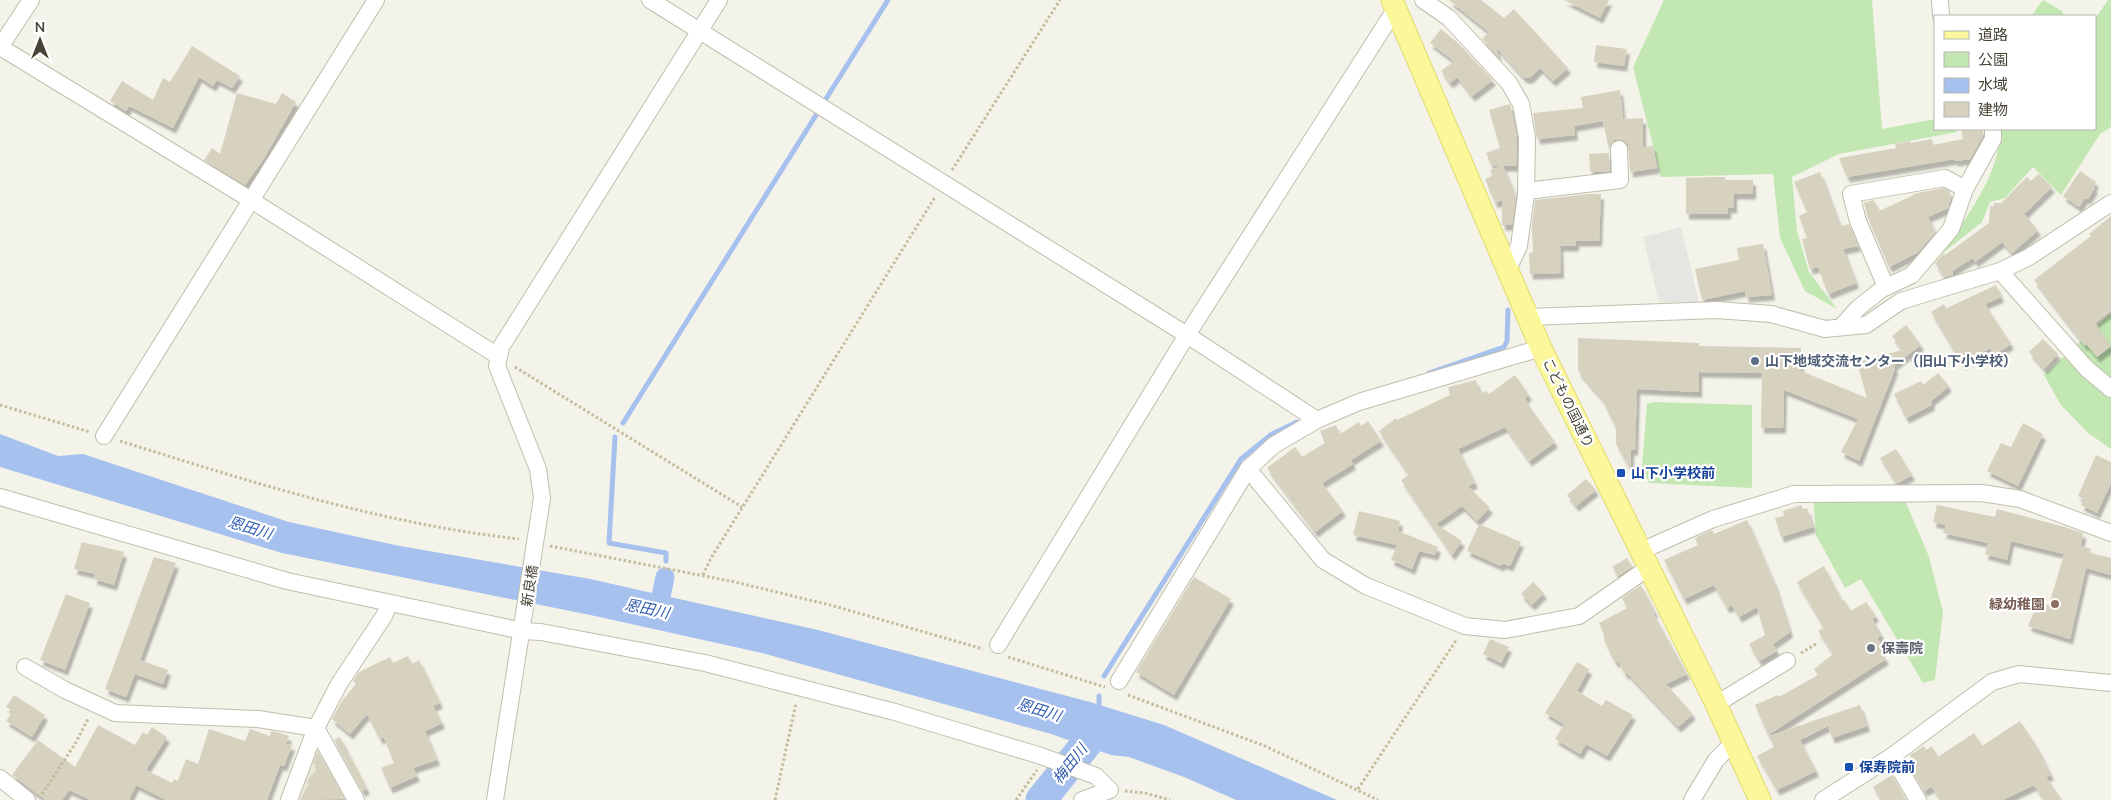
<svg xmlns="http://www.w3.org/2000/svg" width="2111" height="800" font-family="'Nunito Sans','Noto Sans JP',sans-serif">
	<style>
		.residential { fill: #e8e7d7 }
		.green { fill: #c3e7b3 }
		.parking { fill: #e6e5e1 }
		.water { fill: #a7c1ef }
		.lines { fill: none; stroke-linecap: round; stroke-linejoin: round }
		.stream { stroke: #a7c1ef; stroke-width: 5 }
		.canal { stroke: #a7c1ef; stroke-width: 19 }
		.river { stroke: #a7c1ef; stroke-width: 31 }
		.building { fill: #d6d2bf; filter: url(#shadow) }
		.minor-casing { stroke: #c0beac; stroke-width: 18 }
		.major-casing { stroke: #e1da6a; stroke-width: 23 }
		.path { stroke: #c1bd9d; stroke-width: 3; stroke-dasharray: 2.5 2.5; stroke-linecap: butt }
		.minor { stroke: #fff; stroke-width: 16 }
		.major { stroke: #fcf79b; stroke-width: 21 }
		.service-dot { fill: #5c6f8a; stroke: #fff; stroke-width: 2 }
		.transit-dot { fill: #1a4fb4; stroke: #fff; stroke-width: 2 }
		.education-dot { fill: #8d6e63; stroke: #fff; stroke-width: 2 }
		.worship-dot { fill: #6b7280; stroke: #fff; stroke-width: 2 }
		.labels { text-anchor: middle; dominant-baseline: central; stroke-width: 4.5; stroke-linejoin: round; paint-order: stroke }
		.service-label { font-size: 14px; font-weight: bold; fill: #4e5e75; stroke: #fff; text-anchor: start }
		.street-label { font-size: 14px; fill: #484537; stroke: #fff }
		.transit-label { font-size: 14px; font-weight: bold; fill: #164399; stroke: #fff; text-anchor: start }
		.education-label { font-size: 14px; font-weight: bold; fill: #785e54; stroke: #fff; text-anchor: end }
		.worship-label { font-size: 14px; font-weight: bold; fill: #5b616d; stroke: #fff; text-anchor: start }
		.water-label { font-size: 15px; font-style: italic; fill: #325eb2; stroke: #fff }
	</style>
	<defs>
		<filter id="shadow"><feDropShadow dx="3" dy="5.5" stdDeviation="1" flood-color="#0004"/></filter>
	</defs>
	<rect width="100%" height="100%" fill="#f4f3e9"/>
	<polygon class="residential" points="318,741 351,800 291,800"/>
	<g class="green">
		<polygon points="1664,0 1872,0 1882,129 1935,119 1935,129 1956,129 1957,132 1839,154 1792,177 1797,231 1809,272 1837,309 1805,291 1780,238 1773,174 1661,177 1633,67"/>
		<polygon points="2043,0 2062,11 2063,16 2031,16"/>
		<path d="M2108 0H2111V127L2100 134 2061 195 2033 167 2005 198 1990 202 1982 222 1943 253C1966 216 2001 174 2000 129H2095V19Z"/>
		<polygon points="2111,313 2111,449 2088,433 2061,405 2044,375"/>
		<polygon points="1653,402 1752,405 1752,488 1649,483 1642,467 1647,404"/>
		<polygon points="1902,493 1929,557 1943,612 1935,680 1923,683 1861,579 1845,588 1816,535 1813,495"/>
	</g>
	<polygon class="parking" points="1681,227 1699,302 1659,302 1643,237"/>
	<polygon class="water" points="0,434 58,456 83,454 289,522 400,546 590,579 818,630 1090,702 1164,725 1337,800 1236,800 1184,777 1129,757 1111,755 1051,734 762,653 595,616 282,553 0,467"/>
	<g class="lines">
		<g class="stream">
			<polyline points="824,102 888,0"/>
			<polyline points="1429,373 1504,347 1507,341 1508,310"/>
			<polyline points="623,423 818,112"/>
			<polyline points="615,437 609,543 666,553 666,561"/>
			<polyline points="1104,676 1241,459 1272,434 1297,422"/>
			<polyline points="1099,696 1099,711"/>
		</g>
		<polyline class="canal" points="658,611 665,577"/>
		<polyline class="river" points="1041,800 1099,728"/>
	</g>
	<g class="building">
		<polygon points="1449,0 1481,0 1504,18 1514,9 1568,68 1553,81 1540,68 1530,78 1524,78 1496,47 1499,57 1482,39 1489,32"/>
		<polygon points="1564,0 1609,0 1600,18"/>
		<polygon points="1441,29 1458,43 1493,80 1472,96 1457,77 1450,83 1441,71 1454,61 1430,43"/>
		<polygon points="1596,45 1627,49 1624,66 1594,62"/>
		<polygon points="192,46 240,76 232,88 217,80 213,86 199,77 173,128 129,106 126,111 110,101 122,81 153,100 163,78 170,82"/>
		<polygon points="1620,90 1623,119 1643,118 1643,147 1653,146 1657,168 1630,172 1628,144 1623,140 1614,140 1609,150 1603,121 1574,126 1575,135 1537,139 1533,113 1583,108 1581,97"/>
		<polygon points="237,93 276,104 282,93 296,102 263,160 245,185 204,160 212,148 220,154"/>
		<polygon points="1510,104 1517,138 1516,166 1503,166 1516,197 1512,225 1502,225 1502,200 1495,203 1485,179 1492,176 1490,170 1500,166 1491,165 1486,153 1500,148 1489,110"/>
		<polygon points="1961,129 1983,129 1983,136 1970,159 1955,161 1955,159 1847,177 1839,158 1896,148 1895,144 1910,141 1911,143 1932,139 1933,145 1963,139"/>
		<polygon points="1609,153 1610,171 1590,172 1589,154"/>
		<polygon points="2080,171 2096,182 2093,187 2095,188 2088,199 2085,198 2079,207 2063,196"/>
		<polygon points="1820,172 1840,226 1849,224 1858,246 1843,249 1856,283 1828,294 1818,267 1810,269 1802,239 1807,238 1799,216 1807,212 1794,182"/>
		<polygon points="2039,174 2052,187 2024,214 2038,230 2012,253 2002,242 1975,262 1973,258 1952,271 1953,275 1944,277 1935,263 1944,253 1945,255 1989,223 1990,206 1994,206 1994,203 2001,203 2027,177 2031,181"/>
		<polygon points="1712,177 1725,177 1725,180 1753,180 1753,194 1734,194 1734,208 1728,208 1728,214 1686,214 1686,178"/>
		<polygon points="1943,188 1949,191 1951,197 1948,208 1928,217 1935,233 1917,253 1889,267 1868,218 1864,203 1874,200 1879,211 1914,195 1913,194"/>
		<polygon points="1589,194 1601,194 1599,241 1576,241 1576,246 1560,246 1561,273 1530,274 1529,253 1533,252 1532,225 1535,200"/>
		<polygon points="2111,216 2111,311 2095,323 2111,346 2097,357 2086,344 2085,346 2034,280 2091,236 2089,234"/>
		<polygon points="1763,244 1772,295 1746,297 1745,291 1702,300 1695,269 1739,260 1737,248"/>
		<polygon points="1996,285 2001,297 1985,304 2011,344 1994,355 1990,348 1962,364 1931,312 1944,304 1947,309 1947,308"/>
		<polygon points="1906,325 1921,345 1894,365 1895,369 1859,461 1841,452 1858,419 1784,390 1783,428 1761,428 1762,373 1699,372 1699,392 1637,389 1635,450 1631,450 1631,471 1616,444 1616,428 1602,399 1578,371 1578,338 1699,343 1699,346 1801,348 1801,371 1867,398 1857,362 1902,350 1892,336"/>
		<polygon points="2043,339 2058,354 2044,369 2029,352"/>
		<polygon points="1938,373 1949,386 1931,401 1932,405 1906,418 1894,394 1921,381 1923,385"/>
		<polygon points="1515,375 1529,395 1525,398 1529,406 1555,442 1529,461 1505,427 1458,449 1475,483 1468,486 1490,508 1477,521 1462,506 1436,524 1462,541 1452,555 1401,480 1409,475 1379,431 1396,418 1397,420 1450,395 1448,387 1476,380 1480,394 1487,391 1489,394"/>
		<polygon points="1368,421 1381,441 1351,460 1353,464 1322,483 1343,511 1315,532 1267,468 1295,447 1302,457 1325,443 1320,431 1336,425 1340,434 1359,422 1361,426"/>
		<polygon points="2023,423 2043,434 2018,486 1987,471 2001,443 2011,447"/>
		<polygon points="1896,449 1912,475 1898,483 1896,483 1880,458"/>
		<polygon points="2096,455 2111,462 2111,483 2097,513 2081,505 2084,499 2078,496"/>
		<polygon points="1586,479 1596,490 1576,506 1567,495"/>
		<polygon points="1801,505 1803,509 1807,508 1813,527 1781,537 1775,518 1784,516 1783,511"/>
		<polygon points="1937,505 1995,517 1997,509 2065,527 2083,533 2081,546 2091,549 2090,553 2111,558 2111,575 2086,568 2070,639 2028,626 2038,602 2049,605 2064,554 2011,541 2007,560 1985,554 1988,543 1943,533 1946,525 1933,522"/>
		<polygon points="1359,511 1400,521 1398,531 1438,547 1435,555 1419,551 1412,569 1391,560 1397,545 1353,535"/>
		<polygon points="1747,520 1774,582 1790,632 1773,644 1777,651 1759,661 1749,644 1765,635 1757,607 1739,617 1732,605 1727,608 1714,585 1684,599 1664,560 1698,545 1695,538 1712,530 1714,534"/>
		<polygon points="1479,524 1521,542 1510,566 1503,563 1501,566 1467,551"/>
		<polygon points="82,542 124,552 114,585 94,579 95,574 74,569"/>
		<polygon points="154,557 176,563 140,660 168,670 163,684 135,674 126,697 105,689"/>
		<polygon points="1627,558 1632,567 1618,576 1612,567"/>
		<polygon points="1824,566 1842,601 1844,600 1851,611 1866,602 1876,616 1872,619 1882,635 1877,638 1883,647 1879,649 1886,659 1768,735 1755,705 1778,695 1779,697 1818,675 1814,669 1833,654 1818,631 1824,628 1797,582"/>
		<polygon points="1194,577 1231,599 1174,695 1136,672"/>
		<polygon points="1533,582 1544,593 1532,605 1521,594"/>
		<polygon points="1641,585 1655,612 1653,613 1687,674 1666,684 1693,714 1678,727 1627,673 1625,674 1618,661 1615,662 1604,640 1604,634 1599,623 1627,608 1622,598"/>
		<polygon points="66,594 90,603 65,670 40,660"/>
		<polygon points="1490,639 1509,647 1501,663 1483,654"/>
		<polygon points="408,656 412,664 419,660 440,703 433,706 442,723 425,731 437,760 413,768 417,776 390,788 381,768 394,763 384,737 380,739 367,714 350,734 332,719 342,701 356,684 353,681 359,672 390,657 393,663"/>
		<polygon points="1577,662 1589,669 1577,691 1602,706 1606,700 1633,715 1607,756 1586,744 1580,754 1555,739 1564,724 1545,713"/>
		<polygon points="14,695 45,715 32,737 6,721 13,711 6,707"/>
		<polygon points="1860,705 1867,726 1832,738 1828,726 1800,740 1816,771 1777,790 1757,756 1774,747 1769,736"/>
		<polygon points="2020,721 2039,750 2051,775 2046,777 2062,800 2044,800 2034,785 2003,800 1940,800 1932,787 1924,791 1908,763 1912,760 1910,755 1924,746 1926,750 1932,746 1938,757 1974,733 1982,746"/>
		<polygon points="98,725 135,745 143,732 147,735 152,727 167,737 146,770 172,783 174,779 178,781 186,759 198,764 209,729 245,741 250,729 270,736 271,731 280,733 289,736 286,744 292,745 284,766 280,765 267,800 166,800 136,785 129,800 91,800 69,790 62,800 46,800 12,775 38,740 75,767"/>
		<polygon points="340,737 367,789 362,791 334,740"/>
		<polygon points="318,752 344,799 300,800 309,784 307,781 318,768 313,763"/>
		<polygon points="1892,775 1906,800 1881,800 1873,787"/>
	</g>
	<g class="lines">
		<defs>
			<g id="minor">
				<polyline points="650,0 1187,335 1317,420"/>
				<polyline points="1423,0 1449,18 1509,83 1521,104 1527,137 1526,195 1519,246 1507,271"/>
				<polyline points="1940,0 1941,16"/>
				<polyline points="0,47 251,200 498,356"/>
				<polyline points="0,47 31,0"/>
				<polyline points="1526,191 1620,180 1619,149"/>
				<polyline points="2000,271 2087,369 2111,389"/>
				<polyline points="1886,287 1858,221 1851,194 1945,178 1965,189"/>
				<polyline points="1528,317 1717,310 1771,314 1825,329 1866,325 1901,301 2000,271 2029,257 2111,203"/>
				<polyline points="1841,327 1858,308 1882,289 1912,275 1951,229 1965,189 1993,139 1993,129"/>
				<polyline points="104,436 376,0"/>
				<polyline points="1248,469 1323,560 1366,586 1465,626 1505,630 1579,616 1648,568"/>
				<polyline points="0,497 287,581 523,631 541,632 705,663 895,712 1041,756 1096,776 1110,790 1082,800"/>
				<polyline points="1641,551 1713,519 1794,494 1982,493 2020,499 2111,533"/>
				<polyline points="998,645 1187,335 1396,8"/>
				<polyline points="25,667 65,690 115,713 258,719 316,728 356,800"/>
				<polyline points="1119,681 1248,469 1274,445 1317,420 1359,402 1541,348"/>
				<polyline points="1716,704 1787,661"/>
				<polyline points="1892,756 1918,800"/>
				<polyline points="0,778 27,800"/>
				<polyline points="289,800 316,728 339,684 384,616 389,604"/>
				<polyline points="495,800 542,498 538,469 497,366 501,347 719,0"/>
				<polyline points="1692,800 1716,760 1734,742"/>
				<polyline points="1823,800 1892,756 1992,682 2019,674 2111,683"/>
			</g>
			<polyline id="major" points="1392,0 1541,348 1716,704 1760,800"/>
		</defs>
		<use href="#minor" class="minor-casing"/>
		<use href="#major" class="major-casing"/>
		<g class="path">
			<polyline points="952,170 1060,0"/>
			<polyline points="515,367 742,507"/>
			<polyline points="0,405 90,432"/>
			<path d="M120 441C251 482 383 524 519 539"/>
			<polyline points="550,546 735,582 834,606 983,649"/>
			<polyline points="703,575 711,558 935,197"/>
			<polyline points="1801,653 1816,644"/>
			<polyline points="1008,657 1105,687"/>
			<polyline points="1128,695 1265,746 1378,800"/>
			<polyline points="1358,789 1457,639"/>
			<polyline points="1125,791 1145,793 1170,800"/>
			<polyline points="42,794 75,744 88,719"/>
			<polyline points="775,800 796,703"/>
			<polyline points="1016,800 1037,770"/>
		</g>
		<use href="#minor" class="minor"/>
		<use href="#major" class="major"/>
	</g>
	<circle class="service-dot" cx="1755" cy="361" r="5"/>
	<g class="transit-dot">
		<rect x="1616" y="468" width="10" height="10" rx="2.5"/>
		<rect x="1844" y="762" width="10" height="10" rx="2.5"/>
	</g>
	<circle class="education-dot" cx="2055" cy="604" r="5"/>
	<circle class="worship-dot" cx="1871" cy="648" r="5"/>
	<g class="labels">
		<g class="service-label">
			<text x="1765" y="361">山下地域交流センター（旧山下小学校）</text>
		</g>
		<g class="street-label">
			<text transform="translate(1568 403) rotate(64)">こどもの国通り</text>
			<text transform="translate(530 586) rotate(-81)">新良橋</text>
		</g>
		<g class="transit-label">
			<text x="1631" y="473">山下小学校前</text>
			<text x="1859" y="767">保寿院前</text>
		</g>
		<g class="education-label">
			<text x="2045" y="604">緑幼稚園</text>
		</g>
		<g class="worship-label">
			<text x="1881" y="648">保壽院</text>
		</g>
		<g class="water-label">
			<text transform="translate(250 528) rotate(17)">恩田川</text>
			<text transform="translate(647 609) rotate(12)">恩田川</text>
			<text transform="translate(1039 710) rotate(17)">恩田川</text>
			<text transform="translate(1070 764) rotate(-51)">梅田川</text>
		</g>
	</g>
	<rect x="1934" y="15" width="162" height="115" fill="#ffffff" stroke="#b6b5af"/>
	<rect x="1944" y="31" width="25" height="8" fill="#fcf79b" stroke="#b6b5af"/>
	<text x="1978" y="40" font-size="15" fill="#484537">道路</text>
	<rect x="1944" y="52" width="25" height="15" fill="#c3e7b3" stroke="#b6b5af"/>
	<text x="1978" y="65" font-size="15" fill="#484537">公園</text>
	<rect x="1944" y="78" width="25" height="15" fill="#a7c1ef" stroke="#b6b5af"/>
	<text x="1978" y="90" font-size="15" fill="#484537">水域</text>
	<rect x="1944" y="102" width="25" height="15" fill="#d6d2bf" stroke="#b6b5af"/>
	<text x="1978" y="115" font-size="15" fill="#484537">建物</text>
	<g transform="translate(40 40)" stroke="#ffffff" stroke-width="4" paint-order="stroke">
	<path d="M0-4L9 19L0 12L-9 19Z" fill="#484537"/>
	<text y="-8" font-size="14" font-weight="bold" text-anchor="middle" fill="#484537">N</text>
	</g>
</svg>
